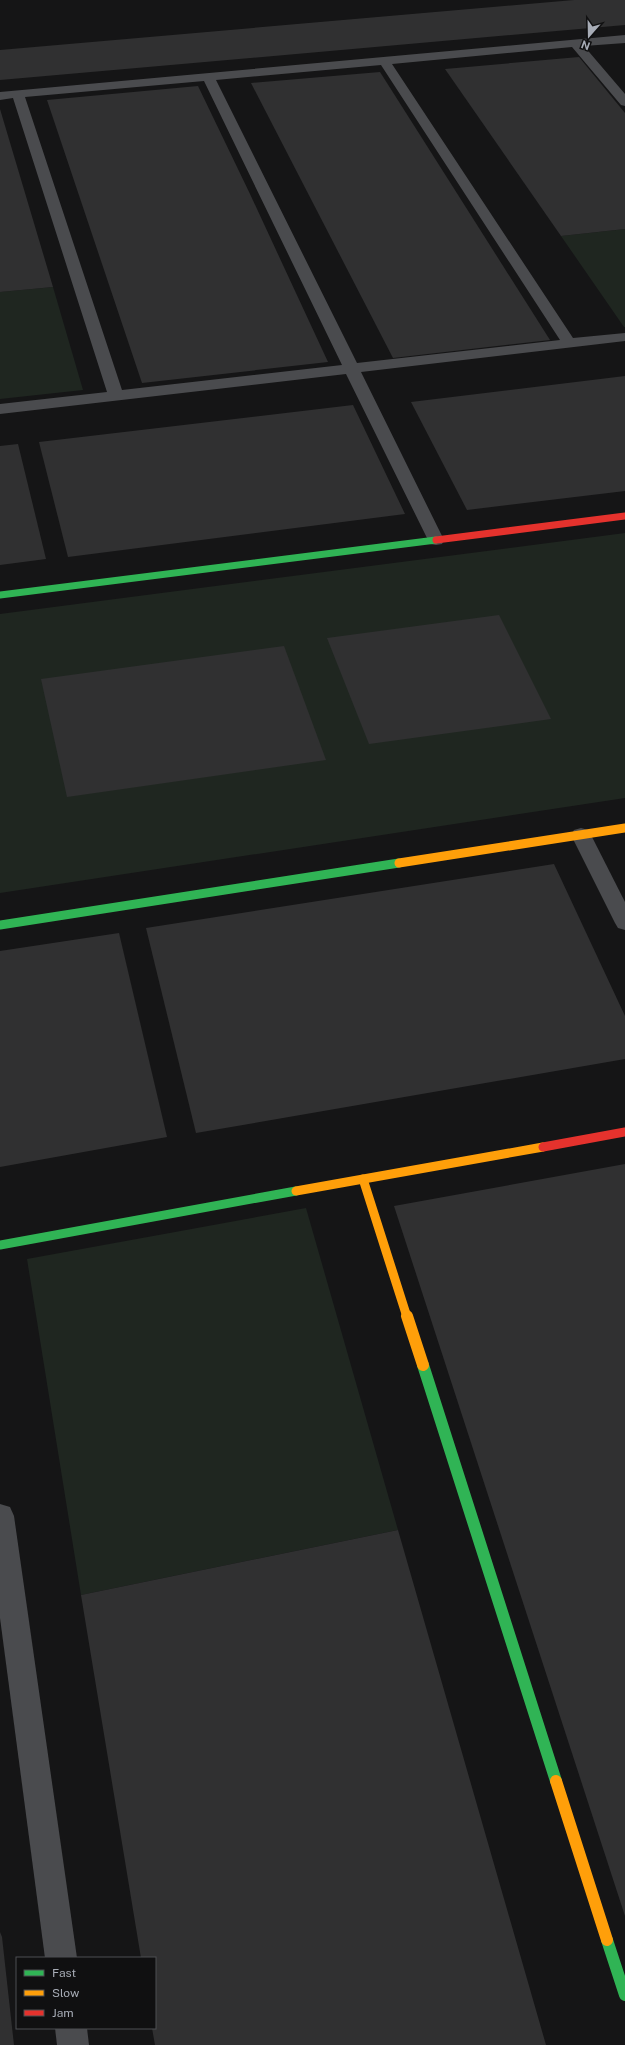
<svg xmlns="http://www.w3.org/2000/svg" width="625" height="2045" font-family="'Public Sans',sans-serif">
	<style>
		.green { fill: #1f2620 }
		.building { fill: #303031 }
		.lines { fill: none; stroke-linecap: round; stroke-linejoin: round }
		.street { fill: #4a4b4e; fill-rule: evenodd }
		.fast-far2 { stroke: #30b455; stroke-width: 7 }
		.fast-far1 { stroke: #30b455; stroke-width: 9 }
		.fast { stroke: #30b455; stroke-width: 12 }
		.slow-far1 { stroke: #ff9f0a; stroke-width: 9 }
		.slow { stroke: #ff9f0a; stroke-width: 12 }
		.jam-far1 { stroke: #e5322d; stroke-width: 7 }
		.jam { stroke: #e5322d; stroke-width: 9 }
	</style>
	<rect width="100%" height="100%" fill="#151516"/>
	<g class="green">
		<polygon points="625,229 625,327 624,327 561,236"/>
		<polygon points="53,287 83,390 0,399 0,292"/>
		<polygon points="625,533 625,798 0,893 0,614"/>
		<polygon points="306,1208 398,1530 81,1595 27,1259"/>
	</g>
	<g class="building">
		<polygon points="574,0 625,0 625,25 0,80 0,50"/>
		<polygon points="579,57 625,113 625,229 561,236 445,69"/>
		<polygon points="380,72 420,135 550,340 393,358 251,83"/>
		<polygon points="198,86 250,194 328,362 142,383 47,100"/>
		<polygon points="0,109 53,287 0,292"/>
		<polygon points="625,376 625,491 467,510 411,402"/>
		<polygon points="353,405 405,514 68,557 39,442"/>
		<polygon points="18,444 46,559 0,565 0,446"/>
		<polygon points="499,615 551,719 369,744 327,638"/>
		<polygon points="284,646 326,760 67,797 41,679"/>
		<polygon points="554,864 625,1016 625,1059 196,1133 146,928"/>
		<polygon points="119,933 167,1137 0,1167 0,951"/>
		<polygon points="625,1164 625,1916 394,1206"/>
		<polygon points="398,1530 546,2045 155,2045 152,2028 155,2028 155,1958 141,1958 81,1595"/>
		<polygon points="0,1932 2,1937 14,2045 0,2045"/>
	</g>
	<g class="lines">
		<g class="street">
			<path d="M625 35V43L584 46 625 94V106L621 105 572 47 392 64 573 338 625 333V341L361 372 444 540 442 544 436 545 430 544 428 540 346 374 0 414V404L107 392 13 98 0 100V92ZM381 65 560 340 357 363 216 80ZM204 81 342 365 122 390 25 97Z"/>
			<polygon points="581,828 588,830 591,835 625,902 625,930 618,928 615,923 571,835 574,830"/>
			<polygon points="0,1504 10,1507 14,1516 77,1958 45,1958 0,1618"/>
			<polygon points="55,2028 87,2028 89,2045 57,2045"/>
		</g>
		<polyline class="fast-far2" points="0,595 436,540"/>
		<g class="fast-far1">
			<polyline points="0,925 399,863"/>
			<polyline points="0,1245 296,1191"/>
		</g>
		<g class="fast">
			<polyline points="423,1365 556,1781"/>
			<polyline points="607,1940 625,1995"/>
		</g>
		<g class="slow-far1">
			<polyline points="399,863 625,828"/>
			<polyline points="363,1179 407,1317"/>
			<polyline points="296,1191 543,1147"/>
		</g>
		<g class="slow">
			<polyline points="407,1316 423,1365"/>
			<polyline points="556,1781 607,1940"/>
		</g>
		<polyline class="jam-far1" points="436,540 625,516"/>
		<polyline class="jam" points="543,1147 625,1132"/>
	</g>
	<rect x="16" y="1957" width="140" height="72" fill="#101011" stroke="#4c4e53"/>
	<rect x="24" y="1970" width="20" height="6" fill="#30b455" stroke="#4c4e53"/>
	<text x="52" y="1977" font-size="12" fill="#a7acb6">Fast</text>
	<rect x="24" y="1990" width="20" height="6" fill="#ff9f0a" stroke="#4c4e53"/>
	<text x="52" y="1997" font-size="12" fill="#a7acb6">Slow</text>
	<rect x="24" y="2010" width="20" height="6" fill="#e5322d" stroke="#4c4e53"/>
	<text x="52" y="2017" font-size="12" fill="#a7acb6">Jam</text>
	<g transform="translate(589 36) rotate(200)" stroke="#101011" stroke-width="3" paint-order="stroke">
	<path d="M0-3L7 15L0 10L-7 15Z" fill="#a7acb6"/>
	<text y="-6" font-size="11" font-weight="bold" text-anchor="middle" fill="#a7acb6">N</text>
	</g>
</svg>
